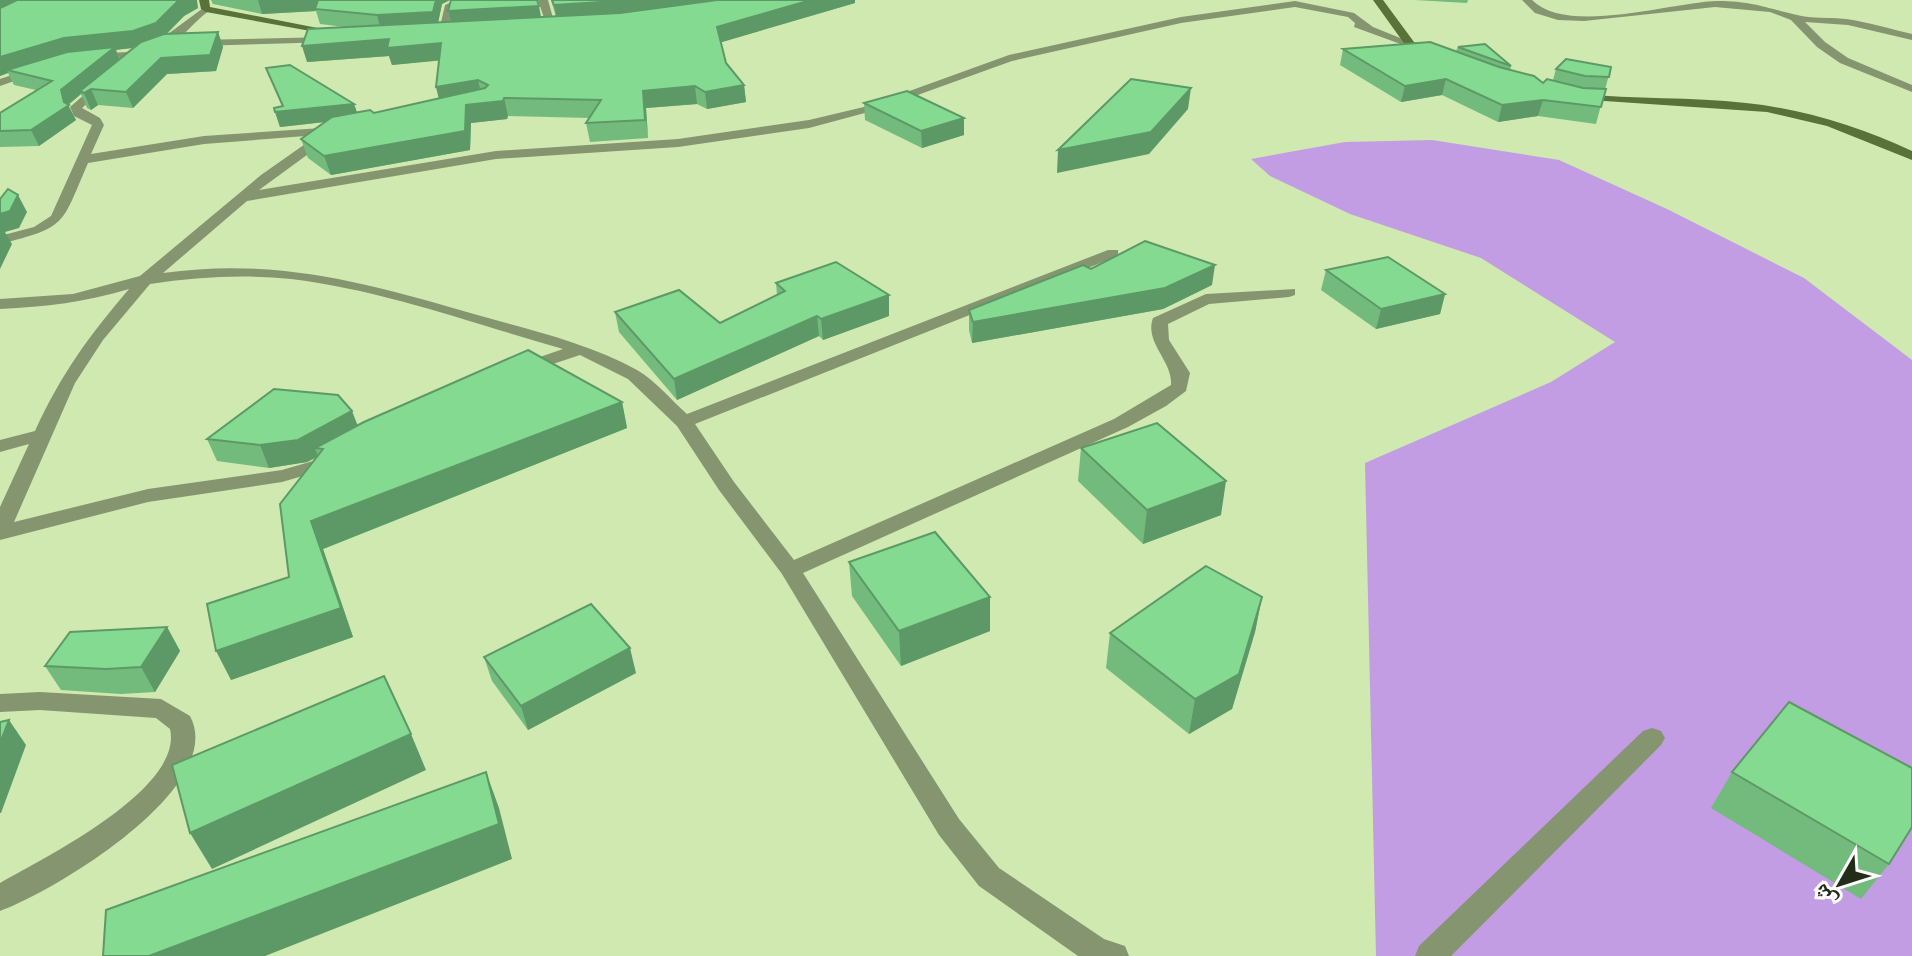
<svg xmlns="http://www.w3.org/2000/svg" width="1912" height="956" font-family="'Titillium Web','Noto Naskh Arabic',sans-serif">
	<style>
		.green { fill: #c29de4 }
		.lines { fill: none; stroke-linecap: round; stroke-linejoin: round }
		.street { fill: #84956f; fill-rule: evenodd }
		.secondary { fill: #597237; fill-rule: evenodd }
		.wall { fill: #72bb7d; fill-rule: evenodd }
		.shaded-wall { fill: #5d9966 }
		.building { fill: #85da91; stroke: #5d9966; stroke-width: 2 }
	</style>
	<rect width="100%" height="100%" fill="#cfe9b0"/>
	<polygon class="green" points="1432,140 1559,160 1667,209 1804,278 1912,360 1912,956 1376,956 1365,463 1551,382 1615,342 1481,258 1350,214 1270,176 1251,159 1345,142"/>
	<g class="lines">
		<g class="street">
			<polygon points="456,0 470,0 454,7 447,33 438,35 445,5"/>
			<polygon points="538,0 548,0 556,29 547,27"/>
			<path d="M1522 0H1532C1568 36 1671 2 1718 1 1752 1 1766 8 1797 15 1812 19 1830 17 1846 19 1868 22 1890 29 1912 34V40L1848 25 1805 22 1825 42 1848 58 1912 85V92L1840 63 1817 47 1791 20 1770 12 1715 7 1584 21 1558 20 1535 13Z"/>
			<path d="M1295 1 1354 13 1373 27 1415 44 1406 46 1354 27 1355 23 1348 17 1295 7 1181 23 1012 61 876 110 809 128 678 147 496 159 247 201 163 273C280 257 370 284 481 316 534 331 588 343 637 370 655 380 671 400 687 414L1108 250H1118V256L695 424 734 482 794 560 1114 419 1171 385C1173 361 1144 343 1153 318L1206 294 1295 289V295L1289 297 1209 304 1168 324 1169 340 1190 373 1186 391 1166 406 1128 427 803 573 959 819 999 868 1104 939 1125 946 1129 956H1078L979 886 939 835 782 574 719 490 677 426 628 379 580 355 520 375 511 370 514 366 563 349C474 324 383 290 291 279 244 274 197 277 150 284L103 340 75 383 14 522 148 489 282 470 330 456 340 462 337 466 282 482 148 502 0 540V507L29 444 0 452V440L35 431C61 374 89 336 129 289 86 302 45 307 0 309V299L73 294 140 276 261 175 318 135 204 144 88 163C61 225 68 227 0 244V236L34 227 51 216 92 125 74 116 70 107 100 81 110 83 82 108 100 118 104 125 91 154 204 136 337 127V133L259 190 496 151 678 139 809 120 868 106 1009 55 1181 17Z"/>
			<path d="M206 6 209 11C192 22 176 50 153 49V45Z"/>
			<polygon points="329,37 333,38 333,42 197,46 192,43 197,40"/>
			<polygon points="146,51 147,53 142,56 90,60 85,57 90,54"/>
			<polygon points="36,67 40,68 40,72 0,86 0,79"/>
			<path d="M40 692 161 699 190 716C228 787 55 891 0 911V883C44 858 184 789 170 729L156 718 40 710 0 712V694Z"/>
			<polygon points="1652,728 1661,731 1665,738 1661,745 1451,956 1415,956 1419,946 1643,731"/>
		</g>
		<g class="secondary">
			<polygon points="199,0 209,0 210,7 343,33 338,36 206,12 201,9"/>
			<polygon points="1373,0 1383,0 1414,42 1437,52 1437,56 1406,46"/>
			<path d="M1579 94C1635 99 1691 97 1746 103 1804 109 1860 127 1912 151V160L1827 126 1767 112 1575 99V95Z"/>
		</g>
	</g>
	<g class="wall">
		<path d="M0 0 196 1 198 8 184 16 167 34 218 32 223 47 216 71 167 74 133 108 98 105 91 110 87 108 81 94 68 105 76 120 39 146 0 147V113L36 90 14 85 8 73 0 76ZM135 48 120 60 116 50 121 49Z"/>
		<polygon points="211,0 450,0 442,4 438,22 450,22 448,11 541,17 556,17 551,0 855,0 855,3 721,42 726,63 744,85 746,102 707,109 697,104 646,108 648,138 590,142 586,123 590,118 508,116 507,119 471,123 470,150 331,175 308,158 301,139 326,122 280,127 274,108 282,106 266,68 354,104 357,113 374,113 439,98 439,60 392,65 389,56 307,62 345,27 320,24 316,11 262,14 213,4"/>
		<polygon points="1415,0 1468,0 1467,3"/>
		<polygon points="1458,47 1511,66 1510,70 1543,83 1553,80 1556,69 1611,67 1596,124 1538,116 1498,122 1442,95 1401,102 1340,65 1343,49 1456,51"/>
		<polygon points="864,103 964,118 964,135 922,148 865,120"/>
		<polygon points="1091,269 1212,285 1163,309 972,343 969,330 969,310"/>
		<polygon points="1326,270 1445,294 1440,314 1376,329 1321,290"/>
		<polygon points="776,283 889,295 889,316 823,340 819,336 677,400 619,332 615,312 720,323 777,295"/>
		<polygon points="622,402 627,428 323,549 353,637 231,680 289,577 316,458 307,462 269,468 217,461 207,439"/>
		<polygon points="1081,448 1221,515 1143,544 1078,481"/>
		<polygon points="849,562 990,597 990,631 901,666 852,596"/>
		<polygon points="1262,597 1255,632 1232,709 1189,734 1106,668 1110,633"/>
		<polygon points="167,627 180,651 155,692 121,694 61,690 45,666"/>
		<polygon points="484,657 636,673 528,730 492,681"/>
		<polygon points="1732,772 1889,864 1861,899 1711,808"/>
	</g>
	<g class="shaded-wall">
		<polygon points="0,0 34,0 0,16"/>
		<polygon points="179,0 197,0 198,8 184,16 162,38 139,47 116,50 120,61 80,91 81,94 68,105 76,120 39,146 31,130 64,102 61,90 111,50 7,70 8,73 0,76 0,57 64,38"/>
		<polygon points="258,0 321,0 315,9 316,11 262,14"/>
		<polygon points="436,0 450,0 442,4 437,28 381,31 377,15"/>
		<polygon points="633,0 754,0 557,21 554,5"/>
		<polygon points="811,0 855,0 855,3 719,43 717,27"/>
		<polygon points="539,6 542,22 452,27 448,11"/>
		<polygon points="218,32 223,47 216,71 167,74 133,108 126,92 161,58"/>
		<polygon points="389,39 441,43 445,60 392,65 389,56 307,62 302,46"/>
		<polygon points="1446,79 1442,95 1401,102 1405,86"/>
		<polygon points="478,80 482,97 440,104 436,87"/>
		<polygon points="744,85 746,102 707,109 705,92"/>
		<polygon points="695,86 697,104 646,108 648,138 643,91"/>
		<polygon points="1191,88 1188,109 1149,154 1057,173 1058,150"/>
		<polygon points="91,89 98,105 91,110 84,93"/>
		<polygon points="504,98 508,116 507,119 471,123 470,150 331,175 324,156 466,105"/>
		<polygon points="1543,100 1538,116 1498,122 1502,105"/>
		<polygon points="354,104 359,118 280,127 275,112"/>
		<polygon points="964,118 964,135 922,148 921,131"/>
		<polygon points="18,195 27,212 19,228 5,232 12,244 0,269 0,214"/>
		<polygon points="1215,265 1212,285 1163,309 972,343 973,322"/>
		<polygon points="1445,294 1440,314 1376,329 1381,309"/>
		<polygon points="889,295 889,316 823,340 821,319"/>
		<polygon points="817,316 819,336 677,400 674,379"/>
		<polygon points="622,402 627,428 323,549 353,637 231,680 216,651 341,608 311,521"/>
		<polygon points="352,411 361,434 323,449 315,448 318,456 307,462 269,468 260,445"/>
		<polygon points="1226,481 1221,515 1143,544 1147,510"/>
		<polygon points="990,597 990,631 901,666 899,631"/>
		<polygon points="1262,597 1255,632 1232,709 1189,734 1195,699"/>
		<polygon points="167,627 180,651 155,692 141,667"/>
		<polygon points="630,648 636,673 528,730 521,706"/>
		<polygon points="9,720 26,745 1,813 0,813 0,743"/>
		<polygon points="411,734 426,770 212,869 190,833"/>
		<polygon points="486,772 499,808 512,859 265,956 149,956"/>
	</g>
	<g class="building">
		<polygon points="17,0 179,0 156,23 133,31 64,38 0,57 0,8"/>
		<polygon points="318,0 436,0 433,12 377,15 315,9"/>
		<polygon points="451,0 537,0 539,6 448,11"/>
		<polygon points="552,0 633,0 554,5"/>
		<polygon points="717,0 811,0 717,27 726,63 744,85 705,92 695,86 643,91 645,120 586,123 601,100 504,98 503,101 466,105 465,131 324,156 301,139 332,117 370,110 374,113 485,88 488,85 478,80 436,87 441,43 387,48 389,39 302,46 308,29 620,13"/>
		<polygon points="218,32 210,55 161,58 126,92 91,89 84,93 80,91 141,42 164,34"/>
		<polygon points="1430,42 1499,67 1534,76 1543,83 1547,79 1583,88 1606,89 1601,107 1543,100 1502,105 1446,79 1405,86 1343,49"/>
		<polygon points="1485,44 1511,66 1458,47"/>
		<polygon points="115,47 61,90 64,102 69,105 31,130 0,131 0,113 52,81 7,70 67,52"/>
		<polygon points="1566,59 1611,67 1609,77 1585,76 1556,69"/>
		<polygon points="290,65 354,104 275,112 274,108 283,106 266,68"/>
		<polygon points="1131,79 1191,88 1151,132 1058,150"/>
		<polygon points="907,91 964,118 921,131 864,103"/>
		<polygon points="8,189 18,195 10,211 0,214 0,199"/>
		<polygon points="1145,241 1215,265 1165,288 973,322 969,310 1083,265 1091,269"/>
		<polygon points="1388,257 1445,294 1381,309 1326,270"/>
		<polygon points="836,262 889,295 821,319 817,316 674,379 615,312 679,290 720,323 785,291 776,283"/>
		<polygon points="528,350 622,402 311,521 341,608 216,651 207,604 289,577 280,504 323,449 315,448 364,422"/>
		<polygon points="274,389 338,395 352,411 298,440 260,445 207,439"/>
		<polygon points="1157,423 1226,481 1147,510 1081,448"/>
		<polygon points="935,532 990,597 899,631 849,562"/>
		<polygon points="1206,566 1262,597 1239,674 1195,699 1110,633"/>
		<polygon points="591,604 630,648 521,706 484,657"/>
		<polygon points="167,627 141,667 106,669 45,666 70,632"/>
		<polygon points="384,676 411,734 190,833 172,765"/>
		<polygon points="1789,702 1912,768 1912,827 1889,864 1732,772"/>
		<polygon points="9,720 0,743 0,722"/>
		<polygon points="486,772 499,824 149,956 103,956 106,910"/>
	</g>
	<g transform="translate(1840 884) rotate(231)" stroke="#ffffff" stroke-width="6" paint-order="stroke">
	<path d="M0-6L14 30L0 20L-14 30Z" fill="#232c16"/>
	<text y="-12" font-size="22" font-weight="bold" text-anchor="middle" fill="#232c16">ش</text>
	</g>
</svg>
